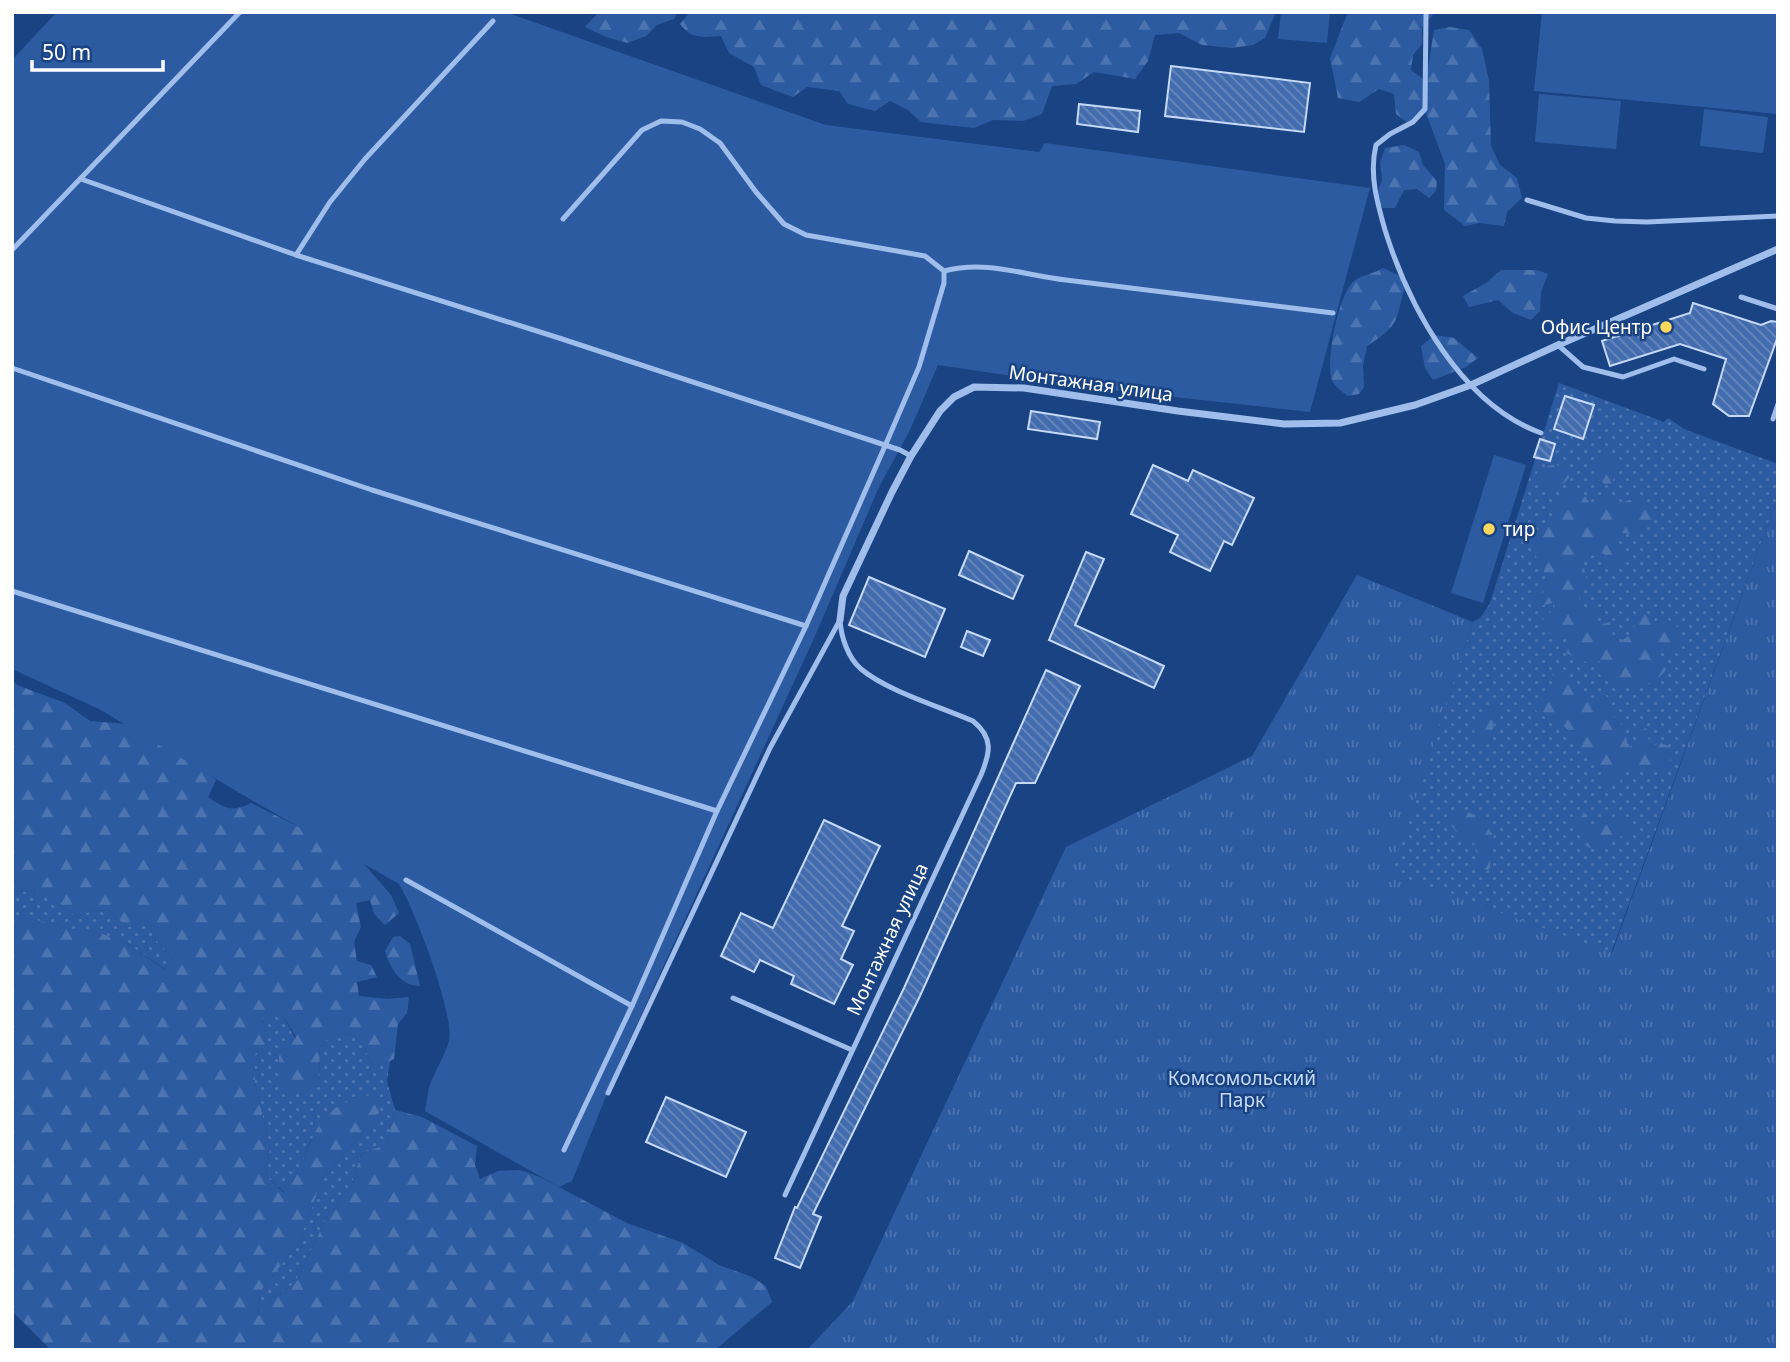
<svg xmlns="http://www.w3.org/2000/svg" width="1790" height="1362" font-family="'Noto Sans',sans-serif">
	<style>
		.grass { fill: url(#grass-dots) }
		.forest { fill: url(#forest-firs) }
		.park { fill: url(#park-tufts) }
		.garden { fill: #2d5ba2 }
		.building { fill: url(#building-back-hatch); stroke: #c5daf8; stroke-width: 2 }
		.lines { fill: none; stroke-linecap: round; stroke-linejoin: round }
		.lane { stroke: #a0beeb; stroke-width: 5 }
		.street { stroke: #a0beeb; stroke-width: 7 }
		.poi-dot { fill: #fdd85c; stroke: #1a4384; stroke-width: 2.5 }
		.labels { text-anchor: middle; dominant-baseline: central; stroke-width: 5; stroke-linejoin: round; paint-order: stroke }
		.poi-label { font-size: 19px; fill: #fff; stroke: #1a4384; text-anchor: end }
		.street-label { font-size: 19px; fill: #fff; stroke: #1a4384 }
		.park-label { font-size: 19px; fill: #c5daf8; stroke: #1a4384 }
	</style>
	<defs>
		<pattern id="grass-dots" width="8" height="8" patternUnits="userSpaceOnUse" patternTransform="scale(1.75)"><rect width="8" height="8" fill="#2d5ba2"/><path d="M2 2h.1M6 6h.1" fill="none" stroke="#4c74b0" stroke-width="1.8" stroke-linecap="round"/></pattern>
		<pattern id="forest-firs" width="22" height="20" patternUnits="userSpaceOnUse" patternTransform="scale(1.75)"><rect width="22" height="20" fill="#2d5ba2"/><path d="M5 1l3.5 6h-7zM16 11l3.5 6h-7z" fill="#4c74b0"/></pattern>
		<pattern id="park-tufts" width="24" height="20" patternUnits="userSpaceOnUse" patternTransform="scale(1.75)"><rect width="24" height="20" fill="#2d5ba2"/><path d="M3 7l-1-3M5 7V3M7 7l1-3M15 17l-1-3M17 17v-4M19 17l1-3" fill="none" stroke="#4c74b0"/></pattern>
		<pattern id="building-back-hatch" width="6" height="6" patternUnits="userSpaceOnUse" patternTransform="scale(1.75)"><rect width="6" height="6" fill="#436cae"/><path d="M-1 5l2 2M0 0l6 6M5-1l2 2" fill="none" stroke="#6989be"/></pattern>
	</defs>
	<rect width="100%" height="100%" fill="#1a4384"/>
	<g class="grass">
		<polygon points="1559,383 1664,422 1668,418 1684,429 1778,464 1778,496 1611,953 1390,873 1473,622 1481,617 1490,603"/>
		<path d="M12 889 16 892C41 888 55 902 76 916L92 911 108 910 127 927 147 921 156 940 173 959 165 969 126 943 101 933H72L57 924 12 916Z"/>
		<polygon points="263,1015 283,1016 319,1082 320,1047 331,1034 353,1035 365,1049 374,1069 390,1061 387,1081 395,1110 387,1144 361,1154 352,1183 329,1213 295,1283 271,1299 258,1319 260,1292 299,1242 322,1180 379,1113 379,1094 311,1139 301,1165 285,1193 266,1176 270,1147 255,1083 255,1054 266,1045"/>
	</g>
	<g class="forest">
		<polygon points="599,12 678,12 674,19 657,25 646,36 628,43 606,37 585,27"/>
		<path d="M690 12H1276L1265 38 1253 45 1232 48 1202 45 1179 33 1155 35 1148 61 1135 79 1094 72 1076 84 1052 86 1042 114 1023 121 993 120 974 128 921 122 908 110 890 101 875 111 848 104 839 91 807 87 793 97 761 85 754 67 729 53 721 36C703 37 692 40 680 24Z"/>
		<polygon points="1348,12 1435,12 1422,28 1422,44 1413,55 1411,70 1426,81 1434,30 1450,27 1469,30 1482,49 1489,81 1491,146 1500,165 1517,178 1522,198 1507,212 1504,226 1479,223 1465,226 1444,210 1445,164 1426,113 1410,125 1396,114 1394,94 1379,89 1359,102 1338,98 1330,58"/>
		<polygon points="1404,145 1419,152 1423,165 1437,181 1436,191 1429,198 1417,189 1404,190 1395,208 1383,208 1376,197 1382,179 1380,163 1385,148"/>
		<path d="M1383 268 1400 276 1408 282C1402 293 1401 302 1398 314 1394 329 1379 338 1367 346L1363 366 1364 387 1359 394 1348 396C1341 391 1332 385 1331 376 1327 355 1338 297 1353 282 1360 275 1374 274 1383 268Z"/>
		<polygon points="1501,270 1537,270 1548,274 1541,292 1540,311 1531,320 1513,313 1498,300 1469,307 1463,296 1486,283"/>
		<polygon points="1435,335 1454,338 1478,358 1466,367 1433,380 1425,368 1421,346"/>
		<polygon points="1602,451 1617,454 1620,460 1612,483 1605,484 1597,479 1599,474 1593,468 1593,460"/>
		<path d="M1555 464 1569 471V478L1557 490C1545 488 1541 484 1537 472L1542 468Z"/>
		<path d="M1570 489 1583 493 1592 507 1606 497 1622 503 1637 497C1646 502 1652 512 1654 522L1648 526 1641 525 1631 534 1615 532V544L1626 561 1622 567 1613 570 1603 553 1587 557 1583 563 1588 586 1580 589 1579 597 1582 609 1592 610 1595 613 1596 626 1610 622 1613 635 1619 642C1631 636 1634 629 1636 617L1644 612 1657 623 1667 619C1681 627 1687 637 1677 652L1665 647 1658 654 1664 661 1666 670C1649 692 1619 692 1599 674L1601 667 1598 658 1590 664 1566 653 1567 647 1576 642 1573 638 1550 634 1539 626 1545 616 1553 610V603L1536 607 1527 599 1531 594H1543C1543 589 1546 583 1546 578 1544 565 1529 554 1535 540 1542 522 1560 533 1554 504Z"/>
		<path d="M1554 671 1573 679 1581 698 1594 701 1604 694 1611 700 1613 716C1626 726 1626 733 1628 747L1636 744V733L1646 728 1651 748 1659 742 1670 747 1671 759 1663 769 1654 773 1646 767 1639 773 1627 770 1621 773 1623 786 1603 784 1599 777 1604 768C1582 757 1582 743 1565 727 1553 715 1545 723 1532 706 1543 695 1550 698 1559 681L1552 674Z"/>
		<path d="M12 680 17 685 65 703 90 721 128 724 202 769 216 780 208 797C224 808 232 813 251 803L357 856 391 895 399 913 385 925 374 914 370 900 356 903 361 927 354 942 357 961 371 965 377 977 357 982 359 996 387 999 409 997 407 1013 398 1024 394 1059 374 1069 365 1049 353 1035 331 1034 320 1047 319 1082 303 1092 279 1088V1056L296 1037 283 1016H263L266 1045 255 1054V1083L270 1147 266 1176 284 1193C319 1147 305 1102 379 1094V1113L322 1180 299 1242 260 1292 258 1317 271 1299 295 1283 329 1213 352 1183 361 1154 387 1144 395 1110 422 1117 477 1146 475 1165 480 1179 498 1171 520 1170 540 1177 627 1223 683 1243 719 1265 752 1277 766 1286 772 1302 715 1350H51L12 1311V916L57 924 73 933H101L126 943 164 969 173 959 156 940 147 921 127 927 108 910 92 911 76 916C55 902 41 888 15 892L12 889Z"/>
		<polygon points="1489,706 1496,709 1501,717 1495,723 1487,745 1477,744 1474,734 1476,724 1480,722 1483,709"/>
		<path d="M1460 807C1474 815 1489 824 1495 840L1490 848V868L1484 874 1478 871 1475 844 1461 837 1450 824 1452 812Z"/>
		<polygon points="1577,811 1583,811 1594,828 1617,815 1625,821 1630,831 1602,848 1591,849 1580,841 1580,830 1574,815"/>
		<path d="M400 936 410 944 420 986C400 986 390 968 385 951L393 937Z"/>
	</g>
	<polygon class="park" points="1778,496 1778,1350 807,1350 853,1301 1066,847 1252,756 1357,575 1473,622 1391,873 1612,953"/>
	<g class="garden">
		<path d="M57 12H505L826 125 1039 152 1045 143 1370 188 1310 412 1102 389 938 365 910 430 879 487 815 636 620 1061 572 1181 559 1187 425 1111C427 1103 427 1093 430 1085 435 1070 445 1056 449 1041 455 1014 414 908 399 884L253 801 99 709 12 669V60Z"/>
		<polygon points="1281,12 1330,12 1327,43 1278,39"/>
		<polygon points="1542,12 1778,12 1778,114 1534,91"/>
		<polygon points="1539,94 1621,101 1616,149 1535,142"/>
		<polygon points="1704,109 1768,117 1763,153 1700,146"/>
		<polygon points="1494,455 1526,465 1483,603 1451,593"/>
	</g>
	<g class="building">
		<polygon points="1171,66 1310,83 1304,132 1165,116"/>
		<polygon points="1079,104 1140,111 1138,132 1077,124"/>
		<polygon points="1693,303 1761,325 1771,321 1778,322 1778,336 1749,416 1729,416 1713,404 1726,359 1680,344 1610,366 1602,341 1690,313"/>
		<polygon points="1565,396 1594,405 1583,439 1554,429"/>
		<polygon points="1031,411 1100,422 1097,439 1028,429"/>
		<polygon points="1540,439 1555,444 1550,461 1534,457"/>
		<polygon points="1153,465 1188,481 1193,470 1254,498 1232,545 1224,541 1210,571 1170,552 1178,535 1131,514"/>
		<polygon points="969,551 1023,576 1013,599 959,575"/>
		<polygon points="1086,552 1104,559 1075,625 1164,666 1154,688 1049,640"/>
		<polygon points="869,577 945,609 925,657 849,625"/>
		<polygon points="967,631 990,640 983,656 961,647"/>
		<polygon points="1046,670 1080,686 1035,783 1016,783 920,996 813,1214 821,1217 800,1268 775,1258 795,1207 797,1208 904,988"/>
		<polygon points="824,820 880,846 842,926 854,931 841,959 853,965 834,1004 791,984 794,976 760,960 754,972 721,956 741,913 773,928"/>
		<polygon points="666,1097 746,1132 726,1177 646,1142"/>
	</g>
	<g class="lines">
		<g class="lane">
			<path d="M1426 12 1425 109 1413 122 1390 134 1376 145C1369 174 1377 202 1385 230 1409 307 1461 404 1541 433"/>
			<polyline points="81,179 296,255 559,338 900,450 911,456"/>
			<polyline points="1527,200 1586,218 1615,221 1647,222 1778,216"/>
			<polyline points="563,219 642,130 661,121 682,122 700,129 720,143 756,192 784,224 806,235 925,256 944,271 944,283 919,367 885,446 806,626 717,811 632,1006 564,1150"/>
			<polyline points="12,250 240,12"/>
			<polyline points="296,255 330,202 365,159 493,21"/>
			<path d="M944 271C987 260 1023 275 1066 280 1155 291 1244 302 1333 313"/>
			<polyline points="1741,297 1778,309"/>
			<polyline points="1558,345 1583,367 1623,377 1674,359 1704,369"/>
			<polyline points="12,368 372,490 806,626"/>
			<polyline points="1773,419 1778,404"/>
			<polyline points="12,591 717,811"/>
			<polyline points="406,880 632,1006"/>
			<polyline points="733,998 852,1050"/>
			<polyline points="608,1093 770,748 840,620"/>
			<path d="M785 1195 981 775C990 753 994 738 973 721 941 707 887 691 861 669 848 658 841 637 840 620"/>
		</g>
		<polyline class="street" points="840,620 843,596 892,492 911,456 940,411 954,397 974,387 1024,388 1178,411 1284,424 1340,423 1415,405 1471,385 1558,345 1778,249"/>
	</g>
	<g class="poi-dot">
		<circle cx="1666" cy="327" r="7"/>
		<circle cx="1489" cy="529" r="7"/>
	</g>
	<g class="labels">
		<g class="poi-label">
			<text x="1652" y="327">Офис Центр</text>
			<text x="1503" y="529" text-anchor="start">тир</text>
		</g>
		<g class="street-label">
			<text transform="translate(1091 383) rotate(8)">Монтажная улица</text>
			<text transform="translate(887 939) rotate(-65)">Монтажная улица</text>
		</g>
		<g class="park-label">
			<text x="1242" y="1078">Комсомольский<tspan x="1242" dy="22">Парк</tspan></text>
		</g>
	</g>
	<rect width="1790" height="1362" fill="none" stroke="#ffffff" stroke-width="28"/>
	<path d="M32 60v10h131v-10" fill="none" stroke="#ffffff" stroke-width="3.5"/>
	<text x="42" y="60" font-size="21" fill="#ffffff" stroke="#1a4384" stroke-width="5" paint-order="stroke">50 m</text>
</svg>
